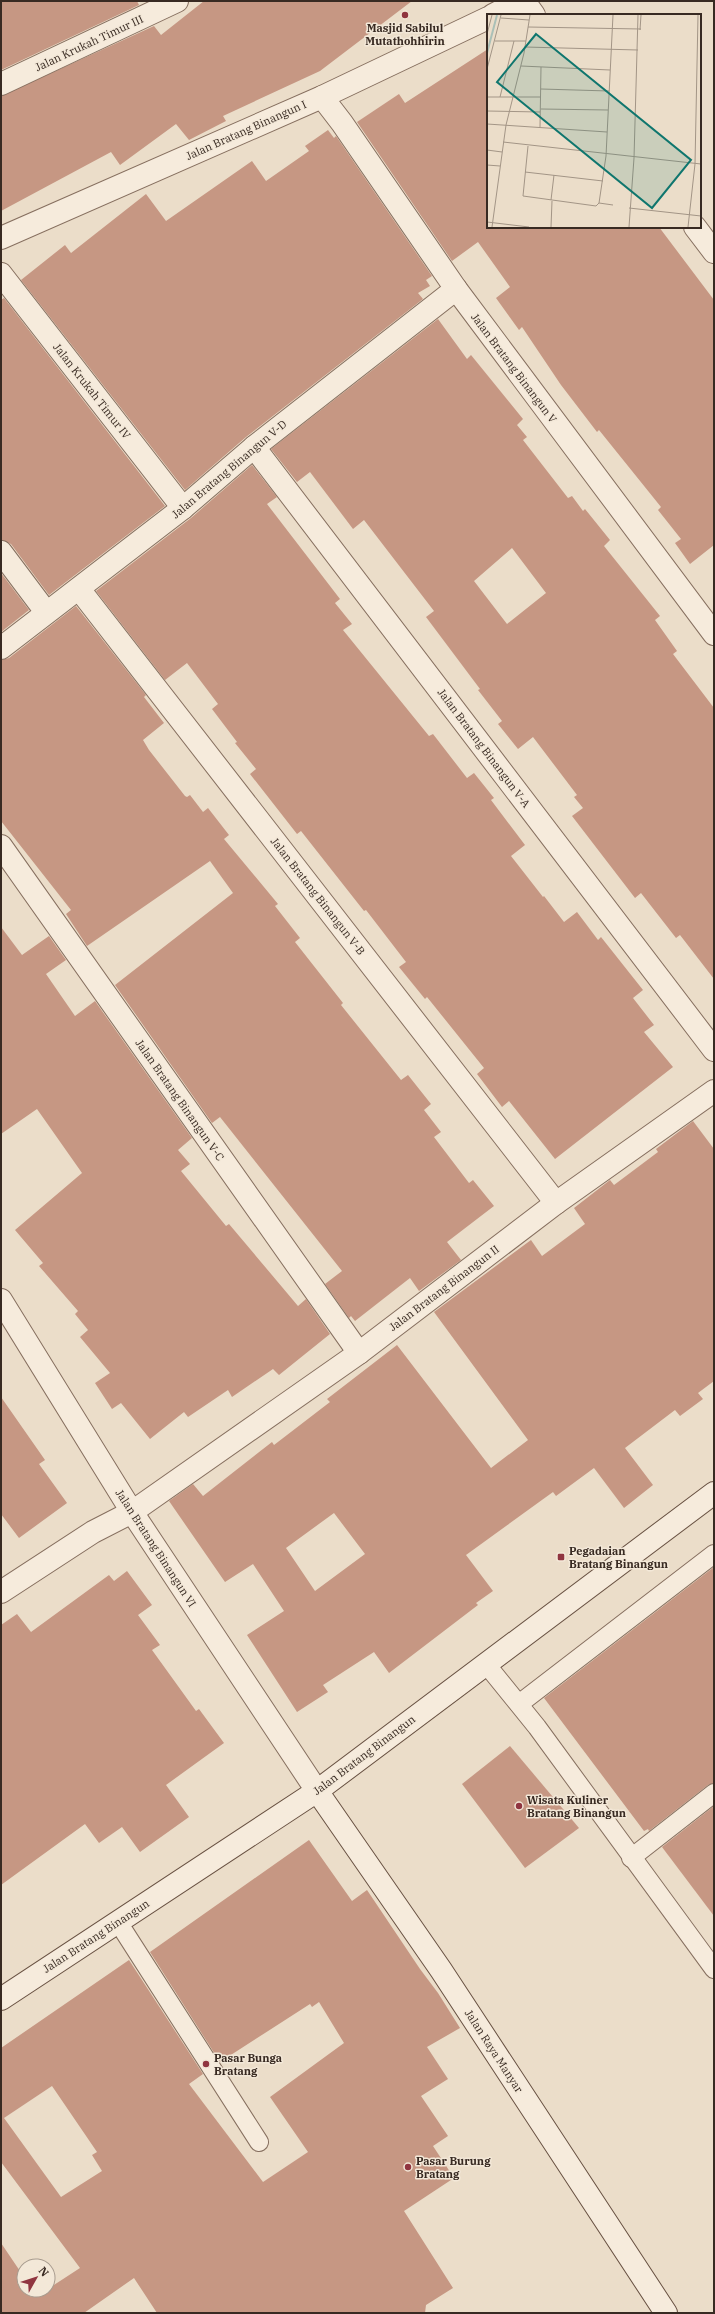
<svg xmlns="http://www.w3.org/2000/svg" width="715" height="2314" font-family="'IBM Plex Serif',serif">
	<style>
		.building { fill: #c69783; fill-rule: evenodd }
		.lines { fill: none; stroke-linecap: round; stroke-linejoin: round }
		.lane-casing { stroke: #866f5f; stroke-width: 20 }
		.street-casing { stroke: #866f5f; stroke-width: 24 }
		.secondary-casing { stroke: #685142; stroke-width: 24 }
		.lane { stroke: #f6ebdc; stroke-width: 18 }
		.street { stroke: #f6ebdc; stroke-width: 22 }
		.secondary { stroke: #f6ebdc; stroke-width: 22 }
		.poi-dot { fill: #903540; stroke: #f3e8d8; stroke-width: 1.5 }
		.labels { text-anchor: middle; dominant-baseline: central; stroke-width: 3; stroke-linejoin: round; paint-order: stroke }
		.poi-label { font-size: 11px; font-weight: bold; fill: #382a22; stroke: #f3e8d8; text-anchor: start }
		.street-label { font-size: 11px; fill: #382a22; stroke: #f3e8d8 }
		.inset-river { fill: none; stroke: #aac0b7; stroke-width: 2 }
		.inset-road { fill: none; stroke: #a39586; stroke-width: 1 }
		.view { fill: #0f766e; fill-opacity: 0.15; stroke: #0f766e; stroke-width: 2 }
		.inset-edge { fill: none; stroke: #382a22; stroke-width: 2 }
	</style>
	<rect width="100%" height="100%" fill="#ebddc9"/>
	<g class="building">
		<polygon points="1,1 137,1 139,5 1,70"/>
		<polygon points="204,1 412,1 320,71 223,116 226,121 189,140 176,124 120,165 111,152 1,211 1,96 154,26 161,35"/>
		<polygon points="488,49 488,227 659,227 714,300 714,545 690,564 675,543 681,539 658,510 661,507 599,430 597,432 561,385 522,327 519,330 496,298 510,287 478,242 452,261 357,122 399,94 405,103"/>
		<polygon points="328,130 334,138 336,136 432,276 426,280 430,286 418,293 423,299 246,437 185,490 21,280 65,245 71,253 146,194 166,221 252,161 266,181 309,151 305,146"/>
		<polygon points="4,298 165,506 49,595 11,544 1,540 1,300"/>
		<path d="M438 319 467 359 471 355 523 419 517 425 527 437 523 440 568 498 572 496 583 511 585 509 610 540 604 546 660 616 655 620 677 651 673 654 714 708V979L680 935 676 938 641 893 635 898 572 816 583 808 574 797 577 795 533 737 518 749 498 724 502 721 478 690 480 689 426 617 434 611 364 520 353 529 310 472 297 482 271 449ZM512 548 546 593 507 624 474 581Z"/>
		<polygon points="252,465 277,497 267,504 340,599 335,603 352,624 343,630 429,736 433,734 467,778 474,773 494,798 491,800 525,845 511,856 543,897 544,896 564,922 577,912 598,940 601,937 643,990 633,998 654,1025 644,1032 673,1067 555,1159 509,1101 502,1107 477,1074 484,1068 427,997 425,999 399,967 406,962 366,910 364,911 301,831 297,834 250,774 256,769 235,743 237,742 212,709 218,704 187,663 165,680 96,591 191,518"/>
		<polygon points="1,573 29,610 1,632"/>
		<polygon points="76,606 146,695 144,697 164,723 143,740 149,750 185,796 187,797 190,795 203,812 208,808 229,835 224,839 278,904 275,906 300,938 295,942 343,1003 341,1005 401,1080 408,1075 431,1104 424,1110 441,1132 434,1137 469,1183 473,1180 494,1206 447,1242 461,1260 419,1291 410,1278 355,1321 351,1316 349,1318 325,1284 342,1271 220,1117 212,1123 115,985 233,893 210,861 87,946 66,914 71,910 1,821 1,660 9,658"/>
		<polygon points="1,927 22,955 49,936 66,960 46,974 75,1016 95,1001 192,1138 178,1150 190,1164 181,1171 226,1226 229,1224 298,1306 306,1299 330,1334 279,1375 273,1369 232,1397 228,1390 188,1417 184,1412 150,1439 121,1403 112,1409 95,1383 110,1373 80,1337 88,1330 75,1314 78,1311 39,1266 43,1263 15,1230 82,1173 37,1109 1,1134"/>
		<path d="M693 1121 714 1149V1381L698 1393 703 1399 680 1416 675 1410 625 1448 653 1485 624 1508 594 1468 556 1496 553 1492 466 1555 493 1591 476 1603 478 1605 389 1673 374 1652 323 1685 328 1692 297 1712 247 1635 284 1611 253 1564 225 1582 169 1501 193 1484 203 1496 272 1442 274 1445 330 1402 327 1399 397 1345 491 1468 528 1440 434 1312 531 1240 542 1256 585 1224 574 1208 610 1180 614 1185 658 1152 656 1149ZM334 1513 365 1554 315 1591 286 1548Z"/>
		<polygon points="1,1397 45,1460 39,1464 67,1503 19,1538 1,1514"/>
		<polygon points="714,1567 714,1783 708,1785 649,1831 648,1829 644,1831 544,1698"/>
		<polygon points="127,1571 152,1605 138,1615 160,1645 152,1650 196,1711 199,1709 224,1743 166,1785 189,1817 140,1852 122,1827 99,1843 85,1824 1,1885 1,1625 17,1614 31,1632 109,1575 114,1581"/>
		<polygon points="510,1746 579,1828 525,1868 462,1784"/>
		<polygon points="714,1806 714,1916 662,1847"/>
		<path d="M309 1840 352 1901 367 1890 420 1969 438 1993 460 2028 427 2047 448 2079 421 2096 448 2136 433 2146 454 2178 404 2211 453 2288 426 2305 425 2313H157L134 2278 84 2313H1V2243L24 2277V2290H33L37 2296 80 2268 1 2162V2048L129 1960 203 2074 189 2084 263 2182 308 2152 270 2097 344 2043 319 2002 312 2007 310 2004 220 2062 150 1952ZM52 2086 97 2152 92 2155 102 2171 61 2197 4 2118Z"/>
	</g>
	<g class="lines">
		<defs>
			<g id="lane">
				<polyline points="486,1664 537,1727 714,1969"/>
				<polyline points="519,1704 714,1554"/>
				<polyline points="631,1858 714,1793"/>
				<polyline points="118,1922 259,2142"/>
			</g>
			<g id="street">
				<polyline points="524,1 534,15"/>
				<polyline points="493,15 520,1"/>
				<polyline points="1,84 177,1"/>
				<polyline points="322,97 342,123 456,289 714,634"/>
				<polyline points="695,227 714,252"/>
				<polyline points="1,238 322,97 488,18"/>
				<polyline points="1,274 183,508"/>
				<polyline points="254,447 714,1050"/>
				<polyline points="1,552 46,612"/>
				<polyline points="79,589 556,1203"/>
				<polyline points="1,648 183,508 254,447 456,289"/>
				<polyline points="1,846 359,1353"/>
				<polyline points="1,1300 132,1512 317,1791"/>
				<polyline points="1,1592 93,1532 132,1512 359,1353 556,1203 714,1091"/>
			</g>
			<g id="secondary">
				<polyline points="317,1791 441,1970 666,2313"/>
				<polyline points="1,1999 317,1791 714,1493"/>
			</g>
		</defs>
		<use href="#lane" class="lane-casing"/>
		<use href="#street" class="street-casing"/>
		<use href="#secondary" class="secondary-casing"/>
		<use href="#lane" class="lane"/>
		<use href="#street" class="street"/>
		<use href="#secondary" class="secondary"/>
	</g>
	<g class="poi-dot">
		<circle cx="405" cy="15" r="4"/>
		<rect x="557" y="1553" width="8" height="8" rx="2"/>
		<circle cx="519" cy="1806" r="4"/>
		<circle cx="206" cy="2064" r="4"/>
		<circle cx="408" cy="2167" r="4"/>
	</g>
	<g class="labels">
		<g class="poi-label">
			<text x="405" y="28" text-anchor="middle">Masjid Sabilul<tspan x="405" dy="13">Mutathohhirin</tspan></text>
			<text x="569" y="1551">Pegadaian<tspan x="569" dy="13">Bratang Binangun</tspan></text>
			<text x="527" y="1800">Wisata Kuliner<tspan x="527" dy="13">Bratang Binangun</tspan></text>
			<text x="214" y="2058">Pasar Bunga<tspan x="214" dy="13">Bratang</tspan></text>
			<text x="416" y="2161">Pasar Burung<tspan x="416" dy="13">Bratang</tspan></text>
		</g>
		<g class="street-label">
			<text transform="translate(89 43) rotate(-25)">Jalan Krukah Timur III</text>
			<text transform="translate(246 130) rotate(-24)">Jalan Bratang Binangun I</text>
			<text transform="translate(514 368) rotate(53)">Jalan Bratang Binangun V</text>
			<text transform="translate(92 391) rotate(52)">Jalan Krukah Timur IV</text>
			<text transform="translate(229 469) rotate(-40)">Jalan Bratang Binangun V-D</text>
			<text transform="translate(484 748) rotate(53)">Jalan Bratang Binangun V-A</text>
			<text transform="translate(318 896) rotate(52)">Jalan Bratang Binangun V-B</text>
			<text transform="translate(180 1100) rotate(55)">Jalan Bratang Binangun V-C</text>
			<text transform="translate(444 1288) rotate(-37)">Jalan Bratang Binangun II</text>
			<text transform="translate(156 1548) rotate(57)">Jalan Bratang Binangun VI</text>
			<text transform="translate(364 1755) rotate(-37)">Jalan Bratang Binangun</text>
			<text transform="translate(96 1936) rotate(-33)">Jalan Bratang Binangun</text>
			<text transform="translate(494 2051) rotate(57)">Jalan Raya Manyar</text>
		</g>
	</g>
	<g transform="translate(487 14)">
		<rect width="214" height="214" fill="#ebddc9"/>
		<path class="inset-river" d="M0 39 10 1"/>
		<path class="inset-road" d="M14 4 42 6M41 13 154 15M153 16 154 1M0 20 5 1M8 27H39M38 33 151 36M34 52 123 56M0 55 14 1M54 75 122 77M0 83H54M13 83 27 27M54 95 121 96M0 97 53 98M0 110 120 118M53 113 54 53M16 128 214 150M41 132 36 182 109 192 112 189M0 136 15 138M0 151 13 152M38 158 116 167M64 186 67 161M112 189 119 142 126 1M112 189 126 191M142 194 214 202M0 208 42 213M5 213 19 111 37 39 43 1M64 213 65 187M142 213 147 144 151 1M201 213 208 150 211 1"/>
		<path class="view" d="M49 20 204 146 165 194 10 68Z"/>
		<rect width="214" height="214" class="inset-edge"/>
	</g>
	<rect width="715" height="2314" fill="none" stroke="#382a22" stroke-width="4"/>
	<g transform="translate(36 2278) rotate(51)"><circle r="19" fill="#f3e8d8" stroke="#a89c8f"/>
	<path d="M0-3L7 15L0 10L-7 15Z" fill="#903540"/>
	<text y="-6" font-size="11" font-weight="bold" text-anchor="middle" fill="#382a22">N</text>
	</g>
</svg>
